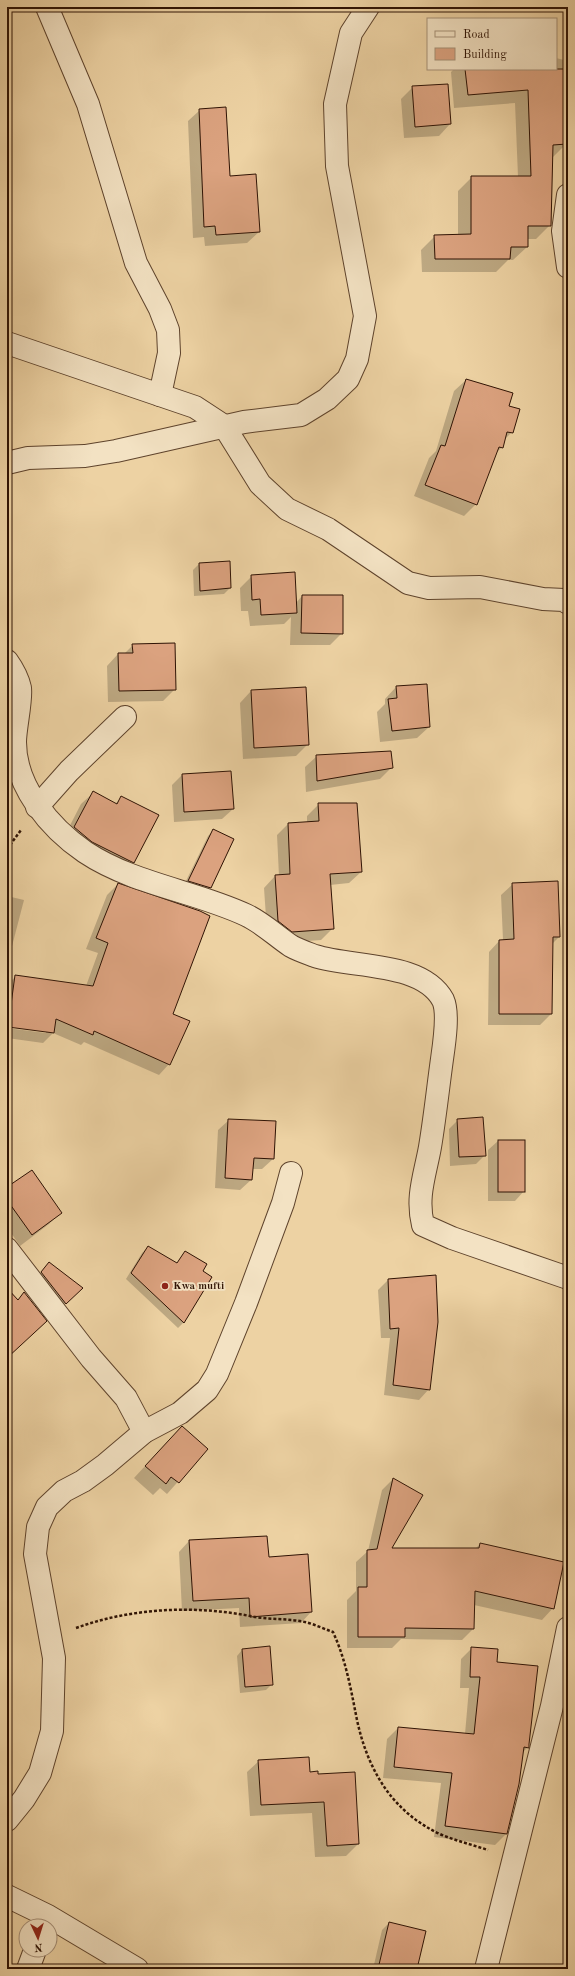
<svg xmlns="http://www.w3.org/2000/svg" width="575" height="1976" font-family="'Old Standard TT',serif">
	<style>
		.shadow { fill: #0003 }
		.building { fill: #dba27f; stroke: #2f1304 }
		.lines { fill: none; stroke-linecap: round; stroke-linejoin: round }
		.street-casing { stroke: #5e432c; stroke-width: 24 }
		.path { stroke: #2f1304; stroke-width: 2.5; stroke-dasharray: 3 2; stroke-linecap: butt }
		.street { stroke: #f3e2c3; stroke-width: 22 }
		.poi-dot { fill: #8f2418; stroke: #f3e2c3; stroke-width: 1.5 }
		.labels { text-anchor: middle; dominant-baseline: central; stroke-width: 3.5; stroke-linejoin: round; paint-order: stroke }
		.poi-label { font-size: 11px; font-weight: bold; fill: #2f1304; stroke: #f3e2c3; text-anchor: start }
	</style>
	<rect width="100%" height="100%" fill="#edd2a3"/>
	<filter id="stains"><feTurbulence type="fractalNoise" baseFrequency=".005" numOctaves="4"/><feColorMatrix values="0 0 0 0 .2 0 0 0 0 .09 0 0 0 0 .02 0 0 0 .5 -.17"/></filter>
	<radialGradient id="worn" r=".72"><stop offset=".6" stop-color="#630" stop-opacity="0"/><stop offset="1" stop-color="#630" stop-opacity=".3"/></radialGradient>
	<g class="shadow">
		<polygon points="556,58 564,60 564,102 568,102 568,135 566,137 566,144 553,157 550,225 536,239 527,239 527,247 513,260 508,260 496,272 422,272 421,250 435,236 458,235 458,191 472,177 518,177 515,103 454,108 451,72 454,69 556,69"/>
		<polygon points="448,85 450,124 439,136 404,138 401,99 413,87"/>
		<polygon points="200,110 230,177 259,232 247,243 205,246 204,237 193,238 188,121"/>
		<polygon points="466,380 508,407 512,432 504,440 502,447 496,453 476,504 464,516 414,496 429,458 436,451 454,391"/>
		<polygon points="229,562 230,588 224,594 194,596 193,570 199,564"/>
		<polygon points="252,576 295,604 302,596 342,633 330,645 290,645 291,617 284,624 250,626 248,611 241,611 240,588"/>
		<polygon points="133,645 175,689 163,701 108,702 107,666 118,654 124,654"/>
		<polygon points="396,687 429,727 417,738 380,742 377,712 385,704 385,699"/>
		<polygon points="251,691 308,744 296,756 243,759 240,703"/>
		<polygon points="317,756 392,767 380,779 306,792 305,767"/>
		<polygon points="182,775 233,809 222,819 174,822 172,785"/>
		<polygon points="93,793 115,804 121,798 133,862 121,874 63,839 81,804"/>
		<polygon points="319,804 361,872 349,883 330,885 333,928 321,940 280,943 267,932 264,888 275,876 279,876 277,835 288,824 307,823 307,816"/>
		<polygon points="214,830 210,887 204,893 183,887 208,836"/>
		<polygon points="118,884 172,1015 169,1064 159,1075 84,1042 81,1045 53,1033 43,1043 7,1038 7,1028 46,1033 46,1031 7,1026 7,985 16,976 86,986 98,953 86,949 107,895"/>
		<polygon points="513,884 559,937 552,944 551,1014 540,1025 488,1025 489,952 500,940 503,940 501,895"/>
		<polygon points="7,896 24,900 11,950 7,954"/>
		<polygon points="229,1120 273,1159 262,1169 252,1169 251,1180 240,1190 215,1188 218,1130"/>
		<polygon points="458,1120 485,1155 476,1164 450,1166 449,1129"/>
		<polygon points="498,1141 524,1191 515,1201 488,1201 488,1150"/>
		<polygon points="7,1188 60,1213 49,1224 20,1246 7,1227"/>
		<polygon points="148,1247 176,1264 185,1253 201,1271 184,1322 178,1328 126,1279 142,1253"/>
		<polygon points="49,1263 76,1294 59,1310 35,1279"/>
		<polygon points="388,1280 429,1389 419,1400 384,1395 390,1338 381,1338 378,1290"/>
		<polygon points="170,1439 207,1449 167,1494 160,1488 153,1495 134,1478"/>
		<polygon points="393,1479 390,1549 475,1549 480,1544 553,1608 542,1620 474,1605 473,1629 462,1640 401,1639 392,1648 347,1648 347,1600 356,1591 356,1562 368,1551 382,1490"/>
		<polygon points="189,1541 268,1558 311,1612 301,1623 240,1627 239,1608 182,1611 179,1552"/>
		<polygon points="472,1648 496,1663 528,1747 523,1752 518,1784 506,1834 495,1845 434,1837 441,1783 383,1778 387,1739 398,1728 465,1734 469,1688 460,1688 461,1659"/>
		<polygon points="242,1650 272,1684 266,1690 240,1693 237,1656"/>
		<polygon points="259,1761 309,1773 358,1844 346,1856 315,1857 312,1813 250,1816 247,1772"/>
		<polygon points="389,1923 416,1969 373,1969 382,1930"/>
	</g>
	<g class="building">
		<polygon points="465,69 565,69 565,101 568,101 567,144 553,145 551,226 528,226 528,247 511,247 510,259 435,259 434,235 471,234 471,176 531,176 528,90 468,95"/>
		<polygon points="448,84 451,124 415,127 412,86"/>
		<polygon points="226,107 230,176 256,174 260,232 216,235 215,226 204,227 199,109"/>
		<polygon points="466,379 513,393 509,406 520,409 513,433 507,432 503,448 499,447 477,505 425,485 441,445 445,446"/>
		<polygon points="230,561 231,588 200,591 199,563"/>
		<polygon points="295,572 297,613 261,615 260,599 252,600 251,575"/>
		<polygon points="302,595 343,595 343,634 301,633"/>
		<polygon points="175,643 176,690 119,691 118,653 133,653 132,644"/>
		<polygon points="427,684 430,727 392,731 388,699 397,698 396,686"/>
		<polygon points="306,687 309,745 254,748 251,690"/>
		<polygon points="391,751 393,768 317,781 316,755"/>
		<polygon points="231,771 234,809 184,812 182,774"/>
		<polygon points="93,791 117,804 121,796 159,815 134,863 92,842 74,827"/>
		<polygon points="318,803 357,803 362,872 330,874 334,929 292,932 278,921 275,875 290,874 288,823 319,821"/>
		<polygon points="213,829 234,839 211,888 188,881"/>
		<polygon points="558,881 560,937 553,937 552,1014 499,1014 499,940 514,939 512,883"/>
		<polygon points="118,883 200,911 210,916 173,1014 190,1021 170,1065 94,1031 93,1035 56,1019 54,1033 8,1027 15,975 93,986 108,943 96,938"/>
		<polygon points="483,1117 486,1156 459,1157 457,1119"/>
		<polygon points="228,1119 276,1121 274,1159 254,1158 252,1180 225,1178"/>
		<rect x="498" y="1140" width="27" height="52"/>
		<polygon points="32,1170 62,1213 32,1235 7,1200 7,1187"/>
		<polygon points="148,1246 177,1263 185,1251 207,1264 203,1271 212,1277 184,1323 131,1273"/>
		<polygon points="49,1262 83,1288 66,1304 41,1272"/>
		<polygon points="436,1275 438,1322 430,1390 393,1385 399,1328 390,1329 388,1279"/>
		<polygon points="7,1288 18,1300 24,1292 47,1321 7,1358"/>
		<polygon points="182,1426 208,1449 179,1483 171,1477 166,1484 145,1466"/>
		<polygon points="393,1478 423,1495 392,1548 479,1548 480,1543 564,1562 554,1609 475,1591 474,1629 405,1628 405,1637 358,1637 358,1587 367,1587 367,1550 377,1549"/>
		<polygon points="267,1536 269,1557 308,1554 312,1612 250,1617 249,1598 193,1601 189,1540"/>
		<polygon points="270,1646 273,1685 245,1687 242,1649"/>
		<polygon points="471,1647 498,1649 497,1662 538,1666 529,1744 529,1748 524,1747 519,1784 507,1834 445,1826 452,1773 394,1767 398,1727 474,1734 480,1677 470,1677"/>
		<polygon points="309,1757 310,1772 318,1771 318,1774 355,1772 359,1844 327,1846 324,1802 261,1805 258,1760"/>
		<polygon points="389,1922 426,1931 417,1969 378,1969"/>
	</g>
	<g class="lines">
		<defs>
			<g id="street">
				<polyline points="47,7 88,104 136,263 160,309 168,330 169,353 160,395"/>
				<polyline points="568,195 563,231 568,267"/>
				<polyline points="7,343 195,407 224,426 260,484 287,509 328,529 408,583 429,588 480,587 543,599 564,600 568,603"/>
				<polyline points="7,463 28,458 85,456 116,451 244,422 301,415 327,399 348,379 357,359 365,316 337,166 335,104 351,33 368,7"/>
				<path d="M7 661C12 668 18 679 20 688 22 698 15 728 15 742 15 787 50 828 85 852 133 884 195 891 246 915 263 923 276 936 291 946 298 950 307 953 315 956 351 968 422 961 443 1000 449 1013 444 1045 442 1059 438 1088 435 1117 430 1147 425 1175 416 1197 423 1225L452 1238 568 1278"/>
				<polyline points="37,807 69,771 125,717"/>
				<polyline points="7,1249 91,1358 126,1398 144,1432"/>
				<polyline points="7,1820 24,1799 40,1773 52,1731 54,1658 35,1554 38,1527 47,1507 64,1491 83,1481 105,1465 144,1432 180,1413 207,1390 217,1374 246,1303 283,1203 291,1173"/>
				<polyline points="7,1896 48,1916 137,1969"/>
				<polyline points="28,1969 35,1950"/>
				<polyline points="486,1969 552,1706 568,1628"/>
			</g>
		</defs>
		<use href="#street" class="street-casing"/>
		<g class="path">
			<polyline points="7,849 21,830"/>
			<path d="M76 1628C131 1608 193 1605 250 1616 268 1620 287 1618 305 1622 314 1624 324 1629 333 1632 346 1660 351 1690 357 1720 368 1771 393 1813 442 1835 457 1841 473 1845 488 1850"/>
		</g>
		<use href="#street" class="street"/>
	</g>
	<circle class="poi-dot" cx="165" cy="1286" r="4"/>
	<g class="labels">
		<g class="poi-label">
			<text x="173" y="1286">Kwa mufti</text>
		</g>
	</g>
	<rect width="575" height="1976" fill="none" stroke="#edd2a3" stroke-width="24"/>
	<rect x="8" y="8" width="559" height="1960" fill="none" stroke="#2f1304" stroke-width="2"/>
	<rect x="12" y="12" width="551" height="1952" fill="none" stroke="#2f1304"/>
	<rect x="427" y="18" width="130" height="52" fill="#f3e2c3" stroke="#a58f77"/>
	<rect x="435" y="31" width="20" height="6" fill="#f3e2c3" stroke="#a58f77"/>
	<text x="463" y="38" font-size="12" fill="#2f1304">Road</text>
	<rect x="435" y="48" width="20" height="12" fill="#dba27f" stroke="#a58f77"/>
	<text x="463" y="58" font-size="12" fill="#2f1304">Building</text>
	<g transform="translate(38 1938) rotate(176)"><circle r="19" fill="#f3e2c3" stroke="#a58f77"/>
	<path d="M0-3L7 15L0 10L-7 15Z" fill="#8f2418"/>
	<text y="-6" font-size="11" font-weight="bold" text-anchor="middle" fill="#2f1304">N</text>
	</g>
	<rect width="100%" height="100%" filter="url(#stains)"/>
	<rect width="100%" height="100%" fill="url(#worn)"/>
</svg>
